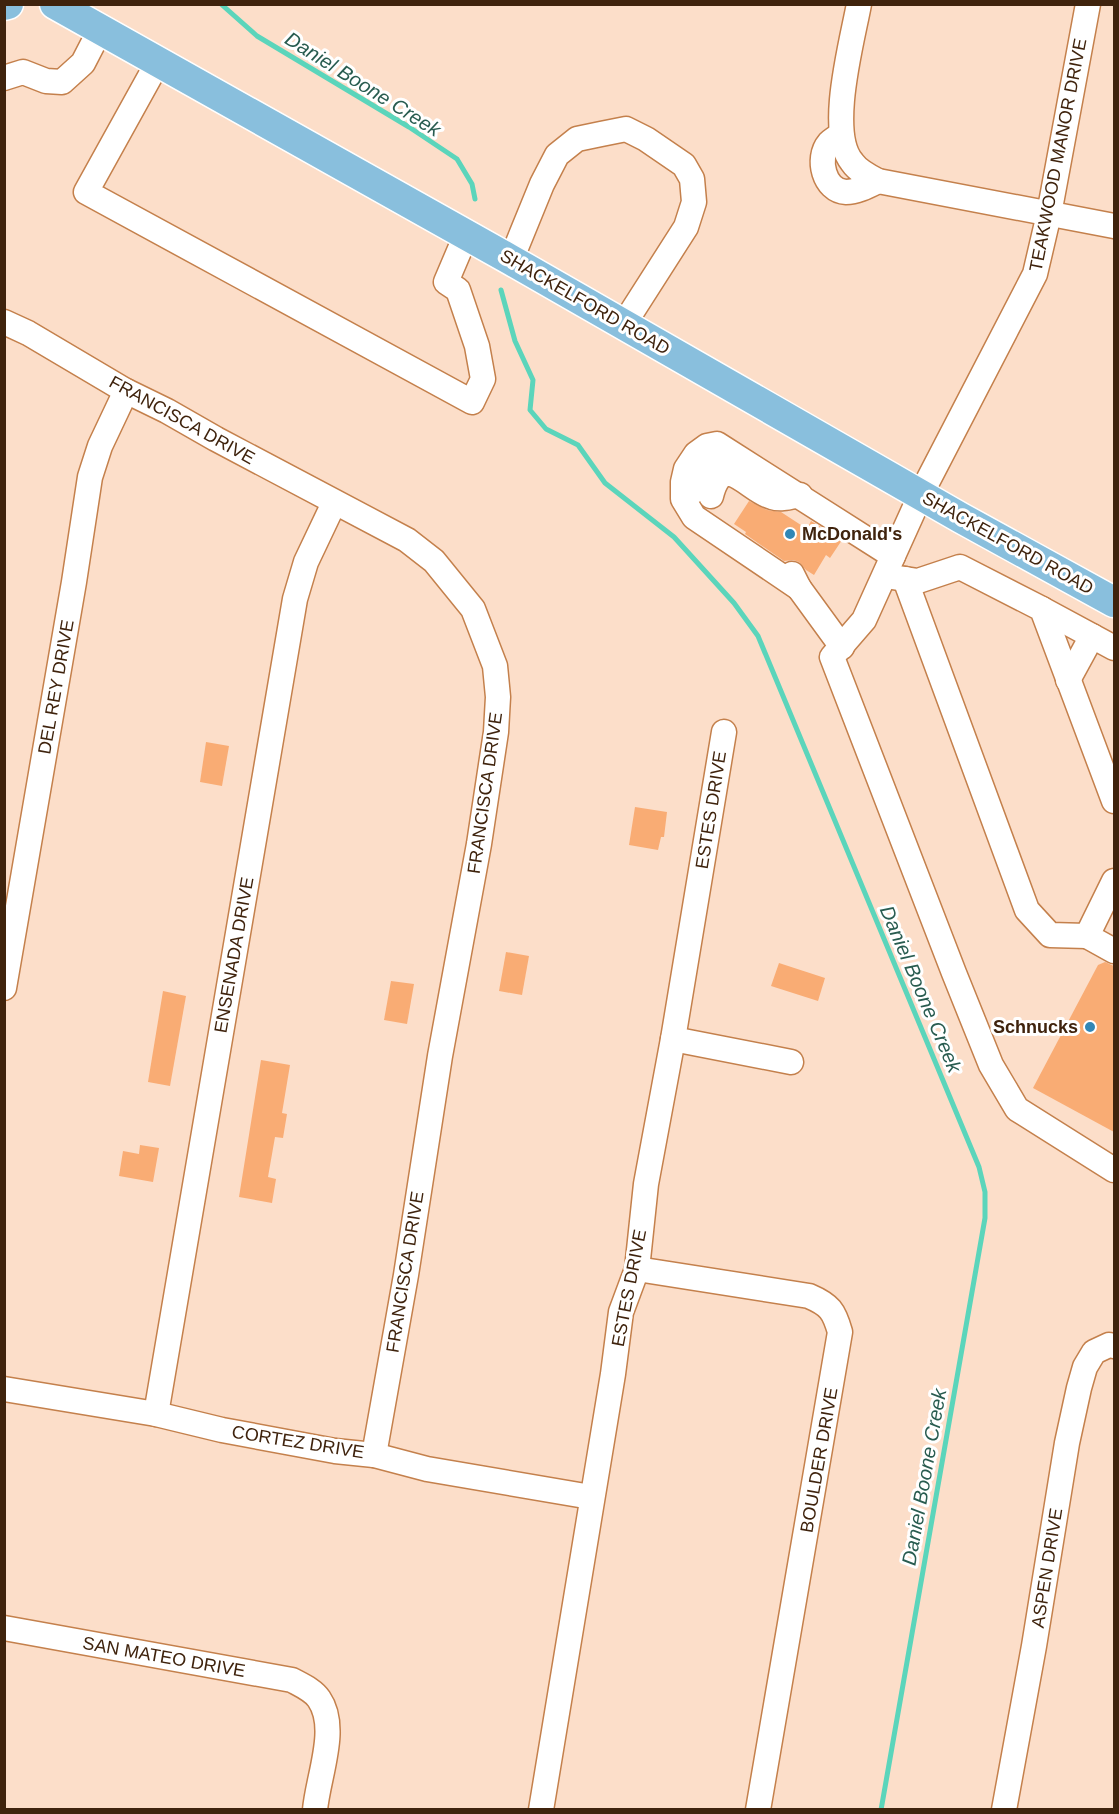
<svg xmlns="http://www.w3.org/2000/svg" width="1119" height="1814" font-family="Helvetica,sans-serif">
	<style>
		.lines { fill: none; stroke-linecap: round; stroke-linejoin: round }
		.stream { stroke: #5bd5bb; stroke-width: 5 }
		.building { fill: #f9ac74 }
		.minor-casing { stroke: #c4804c; stroke-width: 27 }
		.major-casing { stroke: #fff; stroke-width: 33 }
		.minor { stroke: #fff; stroke-width: 24 }
		.major { stroke: #89bfdd; stroke-width: 30 }
		.poi-dot { fill: #3187b6; stroke: #fff; stroke-width: 2 }
		.labels { text-anchor: middle; dominant-baseline: central; stroke-width: 6; stroke-linejoin: round; paint-order: stroke }
		.street-label { font-size: 18px; fill: #3f230d; stroke: #fff }
		.poi-label { font-size: 18px; font-weight: bold; fill: #3f230d; stroke: #fff; text-anchor: start }
		.water-label { font-size: 20px; font-style: italic; fill: #295c50; stroke: #fff }
	</style>
	<rect width="100%" height="100%" fill="#fcdec9"/>
	<g class="lines">
		<g class="stream">
			<polyline points="221,4 257,36 409,127 457,159 472,184 475,199"/>
			<polyline points="501,290 515,341 533,380 530,410 546,429 578,445 605,483 674,537 734,603 758,636 979,1167 985,1192 985,1218 881,1810"/>
		</g>
	</g>
	<g class="building">
		<polygon points="749,501 767,510 781,512 807,529 811,521 842,540 830,558 826,555 814,575 806,570 799,562 793,560 784,561 745,534 746,532 734,524"/>
		<polygon points="206,742 229,746 222,786 200,782"/>
		<polygon points="635,807 667,812 664,837 661,837 658,850 629,845"/>
		<polygon points="506,952 529,956 522,995 499,991"/>
		<polygon points="1105,962 1114,966 1114,1132 1033,1088 1098,965"/>
		<polygon points="779,963 825,978 818,1001 771,986"/>
		<polygon points="391,981 414,984 407,1024 384,1020"/>
		<polygon points="163,991 186,996 170,1086 148,1082"/>
		<polygon points="261,1060 290,1065 282,1113 287,1114 283,1138 275,1137 268,1177 276,1179 272,1203 239,1197"/>
		<polygon points="140,1145 159,1148 153,1182 119,1176 123,1151 139,1154"/>
	</g>
	<g class="lines">
		<defs>
			<g id="minor">
				<path d="M859 4C852 42 827 132 852 162 858 171 868 176 878 181L1114 226"/>
				<polyline points="1088,4 1049,214 1035,274 921,494 864,620 832,657 954,973 991,1065 1017,1109 1114,1170"/>
				<polyline points="158,62 86,192 472,402 483,379 477,346 458,290 446,282 466,235"/>
				<polyline points="4,78 23,72 46,81 62,82 83,63 100,30"/>
				<path d="M841 135C837 137 832 140 829 143 816 158 824 191 846 192 857 192 868 186 878 181"/>
				<polyline points="511,260 542,184 557,155 577,139 601,134 626,129 646,139 684,165 692,179 694,202 686,227 624,324"/>
				<polyline points="4,322 28,333 126,391 167,411 216,439 407,540 434,561 473,609 495,666 498,697 496,732 479,844 440,1056 406,1275 374,1455"/>
				<path d="M694 491C697 479 702 470 713 463L733 464 747 472"/>
				<path d="M711 496C723 448 749 492 772 497 781 500 790 497 800 495"/>
				<polyline points="792,574 799,588 842,647"/>
				<polyline points="892,577 918,581 960,567 1042,609 1114,801"/>
				<polyline points="905,579 1027,910 1050,935 1087,936"/>
				<polyline points="799,588 694,517 683,499 683,482 686,469 696,454 707,446 717,444 893,556"/>
				<polyline points="1042,609 1114,648"/>
				<polyline points="1068,680 1092,636"/>
				<polyline points="1114,881 1087,936 1114,951"/>
				<polyline points="4,988 74,582 90,477 100,446 126,391"/>
				<polyline points="673,1039 791,1062"/>
				<path d="M637 1269 809 1296C830 1305 834 1311 840 1332L758 1810"/>
				<polyline points="4,1389 156,1414 222,1430 335,1451 374,1455 427,1469 591,1497"/>
				<polyline points="156,1414 295,599 306,562 334,503"/>
				<path d="M4 1628 292 1680C301 1685 313 1690 319 1699 339 1728 318 1776 315 1810"/>
				<polyline points="541,1810 613,1374 621,1312 637,1269 646,1184 673,1039 724,732"/>
				<polyline points="1004,1810 1034,1646 1067,1443 1079,1388 1085,1367 1094,1352 1109,1345 1114,1346"/>
			</g>
			<g id="major">
				<polyline points="55,4 511,260 961,518 1114,602"/>
				<polyline points="4,5 8,4"/>
			</g>
		</defs>
		<use href="#minor" class="minor-casing"/>
		<use href="#major" class="major-casing"/>
		<use href="#minor" class="minor"/>
		<use href="#major" class="major"/>
	</g>
	<g class="poi-dot">
		<circle cx="790" cy="534" r="6"/>
		<circle cx="1090" cy="1027" r="6"/>
	</g>
	<g class="labels">
		<g class="street-label">
			<text transform="translate(1058 155) rotate(-79)">TEAKWOOD MANOR DRIVE</text>
			<text transform="translate(585 302) rotate(30)">SHACKELFORD ROAD</text>
			<text transform="translate(182 420) rotate(29)">FRANCISCA DRIVE</text>
			<text transform="translate(1008 543) rotate(29)">SHACKELFORD ROAD</text>
			<text transform="translate(56 687) rotate(-80)">DEL REY DRIVE</text>
			<text transform="translate(485 793) rotate(-82)">FRANCISCA DRIVE</text>
			<text transform="translate(711 810) rotate(-81)">ESTES DRIVE</text>
			<text transform="translate(234 955) rotate(-80)">ENSENADA DRIVE</text>
			<text transform="translate(405 1272) rotate(-81)">FRANCISCA DRIVE</text>
			<text transform="translate(629 1288) rotate(-79)">ESTES DRIVE</text>
			<text transform="translate(298 1442) rotate(9)">CORTEZ DRIVE</text>
			<text transform="translate(819 1460) rotate(-80)">BOULDER DRIVE</text>
			<text transform="translate(1047 1568) rotate(-81)">ASPEN DRIVE</text>
			<text transform="translate(164 1657) rotate(10)">SAN MATEO DRIVE</text>
		</g>
		<g class="poi-label">
			<text x="802" y="534">McDonald's</text>
			<text x="1078" y="1027" text-anchor="end">Schnucks</text>
		</g>
		<g class="water-label">
			<text transform="translate(363 84) rotate(32)">Daniel Boone Creek</text>
			<text transform="translate(921 989) rotate(67)">Daniel Boone Creek</text>
			<text transform="translate(924 1477) rotate(-80)">Daniel Boone Creek</text>
		</g>
	</g>
	<rect width="1119" height="1814" fill="none" stroke="#3f230d" stroke-width="12"/>
</svg>
